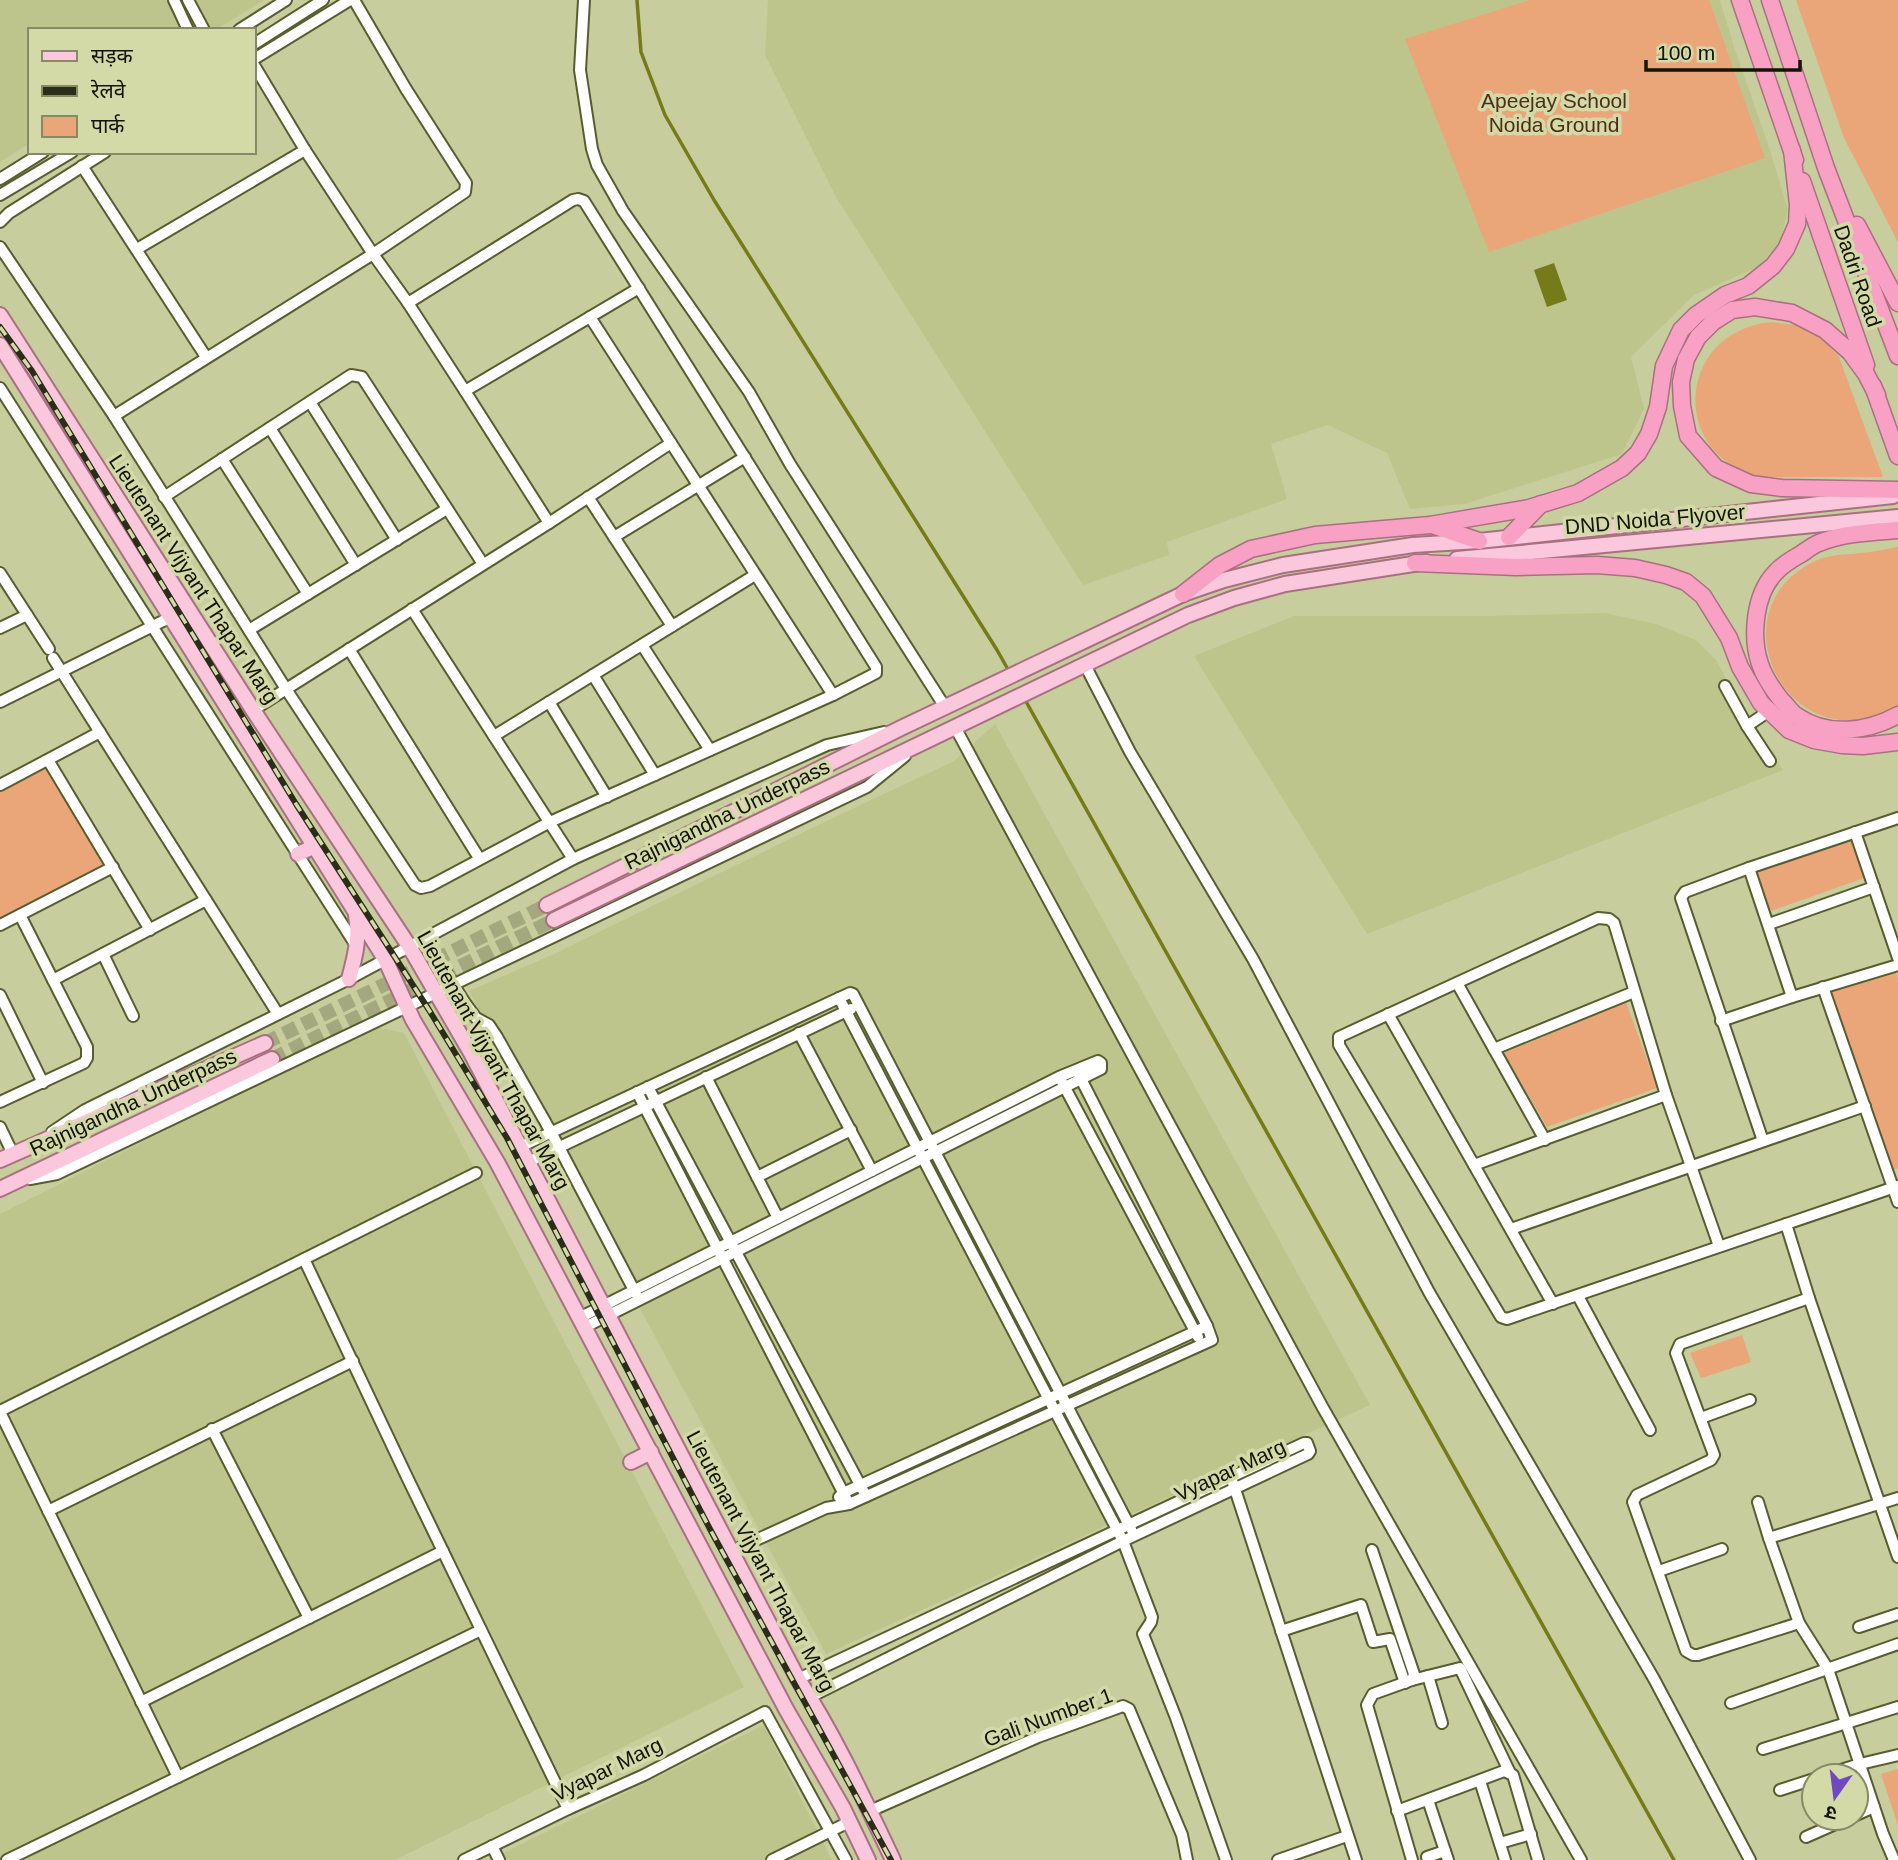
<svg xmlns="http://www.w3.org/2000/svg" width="1898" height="1860" font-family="Arial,'Noto Sans Devanagari',sans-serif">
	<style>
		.built { fill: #bec58c }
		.green { fill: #eaa578 }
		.water { fill: #747b18 }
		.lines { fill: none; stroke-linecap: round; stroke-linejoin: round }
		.stream { stroke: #747b18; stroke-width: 3.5 }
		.major-tunnel { stroke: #a3a87e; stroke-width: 14; stroke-dasharray: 14 7; stroke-linecap: butt }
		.minor-casing { stroke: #585d30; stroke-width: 14 }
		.major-casing { stroke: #a87081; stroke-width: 18 }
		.highway-casing { stroke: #a87081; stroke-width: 19 }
		.minor { stroke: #fff; stroke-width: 10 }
		.major { stroke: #fbc7dc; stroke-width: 14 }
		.highway { stroke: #f9a1c5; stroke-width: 16 }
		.rail-casing { stroke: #2a2d18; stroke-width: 6 }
		.rail { stroke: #d3daa8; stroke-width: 3.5; stroke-dasharray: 10; stroke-linecap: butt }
		.labels { text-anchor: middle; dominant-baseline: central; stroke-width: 7; stroke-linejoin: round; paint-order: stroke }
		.park-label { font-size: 21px; fill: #4f2e18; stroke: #d3daa8 }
		.street-label { font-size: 21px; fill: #131504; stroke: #d3daa8 }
	</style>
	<rect width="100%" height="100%" fill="#c7cd9c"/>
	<g class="built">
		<polygon points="0,0 264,0 215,30 30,30 30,143 0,162"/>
		<polygon points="768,0 1720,0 1734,47 1769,147 1788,210 1780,241 1760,266 1694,295 1631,357 1644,409 1622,454 1464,504 1410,509 1387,453 1328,425 1271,444 1287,499 1167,542 1169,555 1083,585 836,197 765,55"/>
		<polygon points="1605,613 1656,624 1696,640 1717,661 1740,708 1783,770 1367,934 1194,656 1294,616 1490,616"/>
		<polygon points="995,724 1370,1405 826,1654 469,991 552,955 816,826 954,761"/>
		<polygon points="372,1026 404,1033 744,1687 395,1860 0,1860 0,1214"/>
		<polygon points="764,1725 832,1860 489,1860"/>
	</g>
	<g class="green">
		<polygon points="1530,0 1709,0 1765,158 1489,252 1405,39"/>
		<polygon points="1796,0 1898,0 1898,242 1844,138"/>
		<path d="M1772 322 1794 325 1815 334 1824 340 1839 357 1883 477H1763C1668 458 1675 331 1772 322Z"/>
		<path d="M1898 547V706C1790 768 1712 612 1813 562 1829 554 1844 555 1861 553 1873 552 1886 549 1898 547Z"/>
		<polygon points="48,767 106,866 0,920 0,792"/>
		<polygon points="1850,839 1864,878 1771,911 1757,872"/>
		<polygon points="1894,966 1898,978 1898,1168 1893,1170 1829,989"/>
		<polygon points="1626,1002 1657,1088 1547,1127 1504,1053"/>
		<polygon points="1742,1335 1751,1362 1701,1378 1690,1353"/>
		<polygon points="1898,1769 1898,1825 1881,1774"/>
	</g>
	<polygon class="water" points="1554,263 1567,300 1547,307 1534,270"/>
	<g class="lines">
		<g class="stream">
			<polyline points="637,0 641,52 665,115 714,200 997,650 1010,673"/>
			<polyline points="1024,698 1674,1860"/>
		</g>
		<g class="major-tunnel">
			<polyline points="265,1043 547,905"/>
			<polyline points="272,1059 554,920"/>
		</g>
		<defs>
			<g id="minor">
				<polyline points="174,0 188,30"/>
				<polyline points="188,0 204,30"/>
				<polyline points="584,0 580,70 592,149 597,165 623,211 749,392 790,464 945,707"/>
				<polyline points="239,30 286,0"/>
				<polyline points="254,44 323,0"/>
				<polyline points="254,59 350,0"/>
				<polyline points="254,65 305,150 373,254 408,303 465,391 549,523"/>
				<polyline points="82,166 206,357"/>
				<polyline points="0,179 43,152"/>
				<polyline points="0,195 72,152"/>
				<polyline points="0,222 9,213 105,152"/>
				<polyline points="0,247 114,416 286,689 415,885 421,888 430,886 550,822 833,695 876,673 876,667 584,201 578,199 573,200 408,303"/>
				<polyline points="137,249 305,150"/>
				<polyline points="590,317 833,695"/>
				<polyline points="0,388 357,947"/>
				<polyline points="465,391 639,288"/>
				<polyline points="310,402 397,540"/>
				<polyline points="114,416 373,254 465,192 466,183 406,89 354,0"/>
				<polyline points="270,428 356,565"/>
				<polyline points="222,459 308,594"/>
				<polyline points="164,497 351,375 362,377 483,564"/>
				<polyline points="588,497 672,626"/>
				<polyline points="614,537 745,457"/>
				<polyline points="0,573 49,649"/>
				<polyline points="412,609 573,859"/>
				<polyline points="0,628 27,615"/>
				<polyline points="249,630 447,509"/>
				<polyline points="642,645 710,750"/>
				<polyline points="349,649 479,858"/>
				<polyline points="53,658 278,1014"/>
				<polyline points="1085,665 1130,752 1253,959 1429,1292 1654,1679 1750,1860"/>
				<polyline points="593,675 655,775"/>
				<polyline points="1725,686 1747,726 1769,711"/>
				<polyline points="0,702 171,617"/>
				<polyline points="549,702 607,797"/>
				<polyline points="253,710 549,523 671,443"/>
				<polyline points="1747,726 1770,761"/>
				<polyline points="955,727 1323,1408 1581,1860"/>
				<polyline points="494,736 755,575"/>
				<polyline points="48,760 150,930"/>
				<polyline points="0,785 100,732"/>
				<polyline points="1855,832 1898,958"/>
				<polyline points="1749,868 1792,997 1898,965"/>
				<polyline points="1769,924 1874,887"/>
				<polyline points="0,925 113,867"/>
				<polyline points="424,938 465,1003 476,1018 489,1025 497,1037 551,1132 636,1294"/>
				<polyline points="103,954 133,1016"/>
				<polyline points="53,980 206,900"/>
				<polyline points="1457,983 1545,1140"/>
				<polyline points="1823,987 1898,1202"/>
				<polyline points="0,995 43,1083"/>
				<polyline points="839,998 1123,1541 1152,1617 1151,1622 1143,1634 1176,1718 1226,1860"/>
				<polyline points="1388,1014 1553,1304"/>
				<polyline points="1721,1021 1792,997"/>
				<polyline points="799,1033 872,1171"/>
				<polyline points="1494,1049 1634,992"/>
				<polyline points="706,1077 778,1218"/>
				<polyline points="1062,1082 1198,1337"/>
				<polyline points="648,1087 866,1496"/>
				<polyline points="637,1092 849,1504"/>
				<polyline points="0,1102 84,1063 87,1058 87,1047 20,915"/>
				<polyline points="0,1127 13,1154"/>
				<polyline points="52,1132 85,1110 349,979 573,859 827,745 884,732"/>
				<polyline points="1763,1141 1681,898 1685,892 1749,868 1898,818"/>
				<polyline points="520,1147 839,998 850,993 853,994 1131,1529"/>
				<polyline points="528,1162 851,1009"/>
				<polyline points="1474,1165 1666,1095"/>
				<polyline points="757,1177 851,1130"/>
				<polyline points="30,1179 57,1174 867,787 905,756"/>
				<polyline points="1786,1224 1809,1298 1898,1557"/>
				<polyline points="1511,1229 1865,1106"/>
				<polyline points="1719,1246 1666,1095 1614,923 1609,919 1598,918 1339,1037 1339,1045 1501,1317 1507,1319 1898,1186"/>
				<polyline points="304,1259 406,1475 568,1809"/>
				<polyline points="1578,1296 1650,1430"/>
				<polyline points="1809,1298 1680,1344 1676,1353 1714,1455 1711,1460 1637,1495 1633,1502 1686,1651 1693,1655 1698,1655 1799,1623 1828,1669 1883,1834 1894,1860"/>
				<polyline points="579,1318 1059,1077 1098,1061 1101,1063 1101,1069 585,1327"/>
				<polyline points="0,1411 476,1173"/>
				<polyline points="0,1412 178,1777"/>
				<polyline points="1701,1418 1750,1400"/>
				<polyline points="212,1429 309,1618"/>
				<polyline points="1233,1483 1356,1860"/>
				<polyline points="839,1497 843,1493 1207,1326"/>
				<polyline points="1758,1502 1769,1538 1799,1623"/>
				<polyline points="48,1511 353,1361"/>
				<polyline points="1769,1538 1898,1498"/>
				<polyline points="1372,1550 1414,1674 1412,1680 1373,1694 1367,1705 1412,1860"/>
				<polyline points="732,1551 826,1508 849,1504 1212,1340 1207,1326 1079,1075"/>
				<polyline points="1659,1571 1722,1549"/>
				<polyline points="1859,1627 1898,1614"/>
				<polyline points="1281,1631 1361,1605 1373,1642 1390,1639 1405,1683"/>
				<polyline points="1428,1676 1442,1723"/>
				<polyline points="798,1679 1304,1443 1307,1443 1310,1451 1308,1454 1123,1541 810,1697"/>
				<polyline points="1412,1680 1460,1668 1510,1773"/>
				<polyline points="141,1702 443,1551"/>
				<polyline points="1731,1703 1898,1644"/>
				<polyline points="1763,1749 1898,1707"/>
				<polyline points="1822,1776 1860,1764 1898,1755"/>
				<polyline points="1480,1781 1505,1860"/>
				<polyline points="1780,1790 1814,1779"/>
				<polyline points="1428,1800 1448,1860"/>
				<polyline points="870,1811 1038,1737 1123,1706 1129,1709 1182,1835 1187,1860"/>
				<polyline points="1397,1811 1504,1771 1513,1775 1538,1860"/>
				<polyline points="1856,1815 1874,1807"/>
				<polyline points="1806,1837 1849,1818"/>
				<polyline points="1500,1843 1531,1834"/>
				<polyline points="492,1846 499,1860"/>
				<polyline points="7,1860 481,1630"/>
				<polyline points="464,1860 568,1809 644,1775 765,1712 846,1860"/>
				<polyline points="772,1860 849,1822"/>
				<polyline points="1278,1860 1347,1836"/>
				<polyline points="1428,1860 1427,1857 1445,1851"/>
			</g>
			<g id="major">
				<path d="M0 315 253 710 409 946 471 1053 798 1679C835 1736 864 1799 893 1860"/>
				<polyline points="0,345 385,959 413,1020 497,1162 786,1709 843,1808 868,1860"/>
				<polyline points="1457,559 1898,517"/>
				<polyline points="298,854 315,846"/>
				<polyline points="547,905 901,728 1183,594 1224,580 1283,565 1413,545 1479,541 1893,496"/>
				<polyline points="554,920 1188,615 1234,598 1285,584 1426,562"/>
				<path d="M349 979C355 957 360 937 356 915"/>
				<polyline points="0,1160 265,1043"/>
				<polyline points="0,1189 272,1059"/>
				<polyline points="631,1462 651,1452"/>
			</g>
			<g id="highway">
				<polyline points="1740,0 1795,160"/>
				<polyline points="1770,0 1826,168 1898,356"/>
				<polyline points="1802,181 1866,365"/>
				<polyline points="1857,225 1898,303"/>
				<polyline points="1873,386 1898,456"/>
				<polyline points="1877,395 1866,374 1850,352 1825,330 1792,313 1755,307 1732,310 1713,322 1698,337 1686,359 1681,382 1682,406 1688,436 1716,468 1751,484 1782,488 1898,490"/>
				<polyline points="1432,525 1479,541"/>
				<path d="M1898 530C1872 532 1843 533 1819 543 1813 545 1807 550 1801 554 1792 559 1782 565 1775 573 1754 595 1751 637 1760 664 1764 676 1774 691 1782 701 1787 705 1791 713 1797 716 1828 737 1867 732 1898 715"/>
				<polyline points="1509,537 1541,504"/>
				<polyline points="1415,563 1516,567 1597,565 1635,568 1666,575 1686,582 1703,596 1729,638 1740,667 1761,703 1789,730 1814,740 1842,745 1863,746 1898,742"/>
				<polyline points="1183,594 1220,565 1251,549 1315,535 1430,525 1529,508 1578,493 1622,468 1638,453 1649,434 1658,407 1664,366 1681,330 1696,315 1725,295 1748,286 1773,266 1786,249 1797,224 1798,205 1792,150"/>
			</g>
		</defs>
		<use href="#minor" class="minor-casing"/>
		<use href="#major" class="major-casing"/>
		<use href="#highway" class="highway-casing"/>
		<use href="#minor" class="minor"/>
		<use href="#major" class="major"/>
		<use href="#highway" class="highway"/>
		<defs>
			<polyline id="rail" points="0,327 32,371 296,804 429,1010 507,1138 711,1531 891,1860"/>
		</defs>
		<use href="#rail" class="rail-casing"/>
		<use href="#rail" class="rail"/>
	</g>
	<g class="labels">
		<g class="park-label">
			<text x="1554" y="100">Apeejay School<tspan x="1554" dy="24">Noida Ground</tspan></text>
		</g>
		<g class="street-label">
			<text transform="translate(1858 276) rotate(71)">Dadri Road</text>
			<text transform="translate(1655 519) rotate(-5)">DND Noida Flyover</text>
			<text transform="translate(194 579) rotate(57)">Lieutenant Vijyant Thapar Marg</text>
			<text transform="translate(727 814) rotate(-26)">Rajnigandha Underpass</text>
			<text transform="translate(494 1060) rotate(61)">Lieutenant Vijyant Thapar Marg</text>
			<text transform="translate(133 1102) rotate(-25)">Rajnigandha Underpass</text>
			<text transform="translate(1230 1470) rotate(-25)">Vyapar Marg</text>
			<text transform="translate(761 1561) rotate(62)">Lieutenant Vijyant Thapar Marg</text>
			<text transform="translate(1048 1717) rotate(-20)">Gali Number 1</text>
			<text transform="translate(607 1769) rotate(-26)">Vyapar Marg</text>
		</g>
	</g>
	<rect x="28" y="28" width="228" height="126" fill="#d3daa8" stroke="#868b66" stroke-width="2"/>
	<rect x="42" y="51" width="35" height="10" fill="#fbc7dc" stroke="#868b66" stroke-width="2"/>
	<text x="91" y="63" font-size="21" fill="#131504">सड़क</text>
	<rect x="42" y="86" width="35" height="10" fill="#2a2d18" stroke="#868b66" stroke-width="2"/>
	<text x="91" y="98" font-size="21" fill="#131504">रेलवे</text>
	<rect x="42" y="116" width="35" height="21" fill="#eaa578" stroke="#868b66" stroke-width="2"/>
	<text x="91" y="133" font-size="21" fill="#131504">पार्क</text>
	<g transform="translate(1835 1797) rotate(194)"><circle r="33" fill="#d3daa8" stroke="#868b66" stroke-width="2"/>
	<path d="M0-5L12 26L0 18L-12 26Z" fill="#7049c2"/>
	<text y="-10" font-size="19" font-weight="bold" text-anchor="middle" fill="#131504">उ</text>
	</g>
	<path d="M1646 60v10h154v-10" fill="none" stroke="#131504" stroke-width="3.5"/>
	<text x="1657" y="60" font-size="21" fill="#131504" stroke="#d3daa8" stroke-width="5" paint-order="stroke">100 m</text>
</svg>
